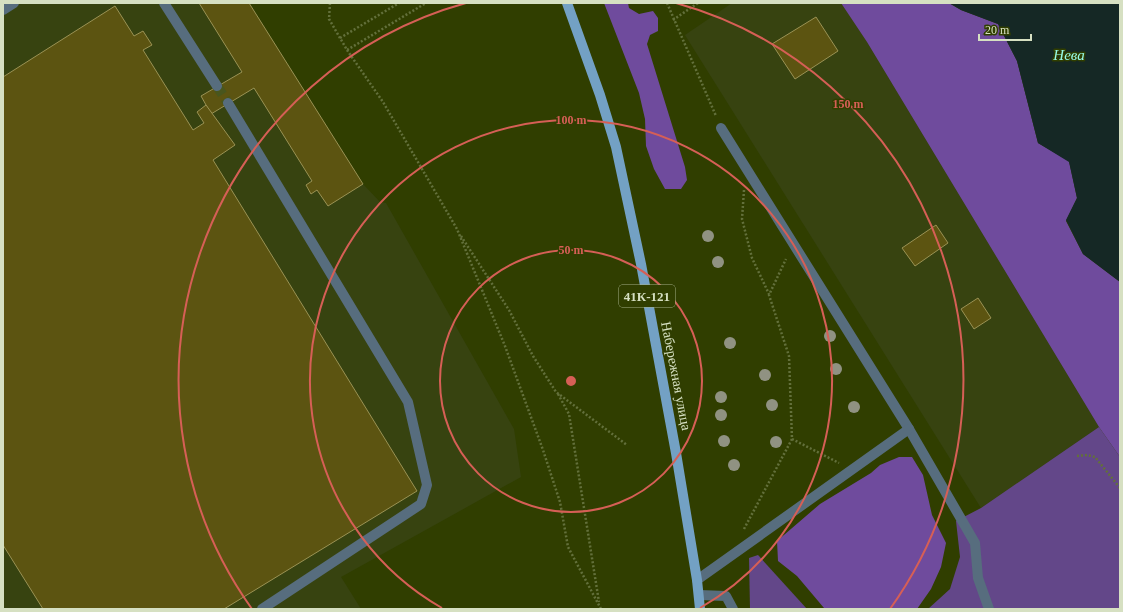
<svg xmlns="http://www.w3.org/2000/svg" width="1123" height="612" font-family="Georgia,serif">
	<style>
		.built { fill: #374310 }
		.green { fill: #634789 }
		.forest { fill: #6f4b9d }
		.water { fill: #152825 }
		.building { fill: #5c5411; stroke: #9a9254 }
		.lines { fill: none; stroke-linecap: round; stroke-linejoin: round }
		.minor-tunnel { stroke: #49561d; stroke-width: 10; stroke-dasharray: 10 5; stroke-linecap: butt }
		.path { stroke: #63703b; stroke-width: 2.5; stroke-dasharray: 2 2; stroke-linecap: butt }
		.minor { stroke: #576d7e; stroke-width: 10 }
		.major { stroke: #73a1c4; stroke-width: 10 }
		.tree { fill: #909282 }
		.ring { fill: none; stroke: #d65f56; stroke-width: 2 }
		.labels { text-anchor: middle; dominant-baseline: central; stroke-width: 3; stroke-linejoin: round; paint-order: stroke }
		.shield { fill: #303e00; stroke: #a4af88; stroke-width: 1 }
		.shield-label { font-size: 13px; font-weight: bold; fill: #d6e0c2 }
		.street-label { font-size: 14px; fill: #d6e0c2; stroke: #303e00 }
		.water-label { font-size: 15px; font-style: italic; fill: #97fae9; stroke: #303e00 }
		.centre { fill: #d65f56; stroke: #303e00; stroke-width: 2 }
		.ring-label { font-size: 12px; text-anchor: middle; font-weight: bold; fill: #d65f56; stroke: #303e00; stroke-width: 3; stroke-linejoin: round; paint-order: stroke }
	</style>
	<rect width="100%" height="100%" fill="#303e00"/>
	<g class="built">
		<polygon points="3,3 249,3 363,184 380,202 386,203 514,429 521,477 341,577 361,609 3,609"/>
		<polygon points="732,3 841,3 867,42 1099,427 981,508 685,35"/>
	</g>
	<g class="green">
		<polygon points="1099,427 1120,457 1120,609 928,609 950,589 960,557 956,521 981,508"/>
		<polygon points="758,555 807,609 750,609 749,558"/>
	</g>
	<g class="forest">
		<polygon points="604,3 628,3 629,8 639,14 653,11 658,18 658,31 650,35 647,44 685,167 687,180 681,189 665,189 654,169 646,146 645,119 639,93"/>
		<polygon points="841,3 949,3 961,10 998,24 1017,61 1038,143 1069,161 1077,198 1066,221 1083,254 1120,282 1120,457 1099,427 867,42"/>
		<polygon points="899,457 912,457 923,475 932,515 946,543 941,567 931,589 917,609 824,608 797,576 778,561 777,541 820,504 871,473 880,465"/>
	</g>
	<polygon class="water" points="949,3 1120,3 1120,282 1083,254 1066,220 1077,198 1069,162 1038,143 1017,61 998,24 961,10"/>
	<g class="building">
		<polygon points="199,3 249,3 363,184 328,206 317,190 311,194 306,185 312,181 254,88 211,114 201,96 242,72"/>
		<polygon points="115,6 134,36 143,31 152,45 143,50 193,130 204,123 197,112 206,105 235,145 213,160 417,491 224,609 43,609 3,545 3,77"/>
		<polygon points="816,17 838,51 795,79 772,44"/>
		<polygon points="936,225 948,243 915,266 902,248"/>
		<polygon points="978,298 991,318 974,329 961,309"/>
	</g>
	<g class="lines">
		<polyline class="minor-tunnel" points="217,86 228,103"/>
		<g class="path">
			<polyline points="330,3 329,19 347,50 426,3"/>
			<polyline points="667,3 716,116"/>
			<polyline points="673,20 698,3"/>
			<polyline points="340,38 399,3"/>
			<polyline points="347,50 383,102 457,229 505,346 543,450 560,502 568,547 601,609"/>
			<polyline points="744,190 742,219 752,258 769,294"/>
			<polyline points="461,236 509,310 533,356 556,392 627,445"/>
			<polyline points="558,394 569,414 599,602"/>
			<polyline points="792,439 839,463"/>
			<polyline points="1077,456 1087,455 1095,457 1120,488"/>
			<polyline points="744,529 792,439 789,356 769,295 786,259"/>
		</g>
		<g class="minor">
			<polyline points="164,3 217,86"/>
			<polyline points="3,10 14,3"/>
			<polyline points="228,103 408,402 427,485 421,504 262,609"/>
			<polyline points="721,128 909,429 975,543 978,578 989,609"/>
			<polyline points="697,580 909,429"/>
			<polyline points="699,595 726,596 733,609"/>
		</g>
		<polyline class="major" points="567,3 600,95 616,147 641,264 676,453 697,580 700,609"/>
	</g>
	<g class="tree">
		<circle cx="708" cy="236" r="6"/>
		<circle cx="718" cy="262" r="6"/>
		<circle cx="830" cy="336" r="6"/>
		<circle cx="730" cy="343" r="6"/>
		<circle cx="836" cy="369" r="6"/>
		<circle cx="765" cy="375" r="6"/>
		<circle cx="721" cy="397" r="6"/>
		<circle cx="772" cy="405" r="6"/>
		<circle cx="854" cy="407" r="6"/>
		<circle cx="721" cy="415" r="6"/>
		<circle cx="724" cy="441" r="6"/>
		<circle cx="776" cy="442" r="6"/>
		<circle cx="734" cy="465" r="6"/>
	</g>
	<g class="ring">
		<circle cx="571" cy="381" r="131"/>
		<path d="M442 608A261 261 0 1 1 700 608"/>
		<path d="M252 609A392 392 0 0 1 466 3M676 3A392 392 0 0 1 890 609"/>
	</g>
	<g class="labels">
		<rect class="shield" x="619" y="285" width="56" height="22" rx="3"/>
		<g class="shield-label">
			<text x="647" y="296">41К-121</text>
		</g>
		<g class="street-label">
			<text transform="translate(676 376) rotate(79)">Набережная улица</text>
		</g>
		<g class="water-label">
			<text x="1069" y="55">Нева</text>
		</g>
	</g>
	<circle cx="571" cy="381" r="6" class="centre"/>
	<g class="ring-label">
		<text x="848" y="108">150 m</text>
		<text x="571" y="124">100 m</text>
		<text x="571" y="254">50 m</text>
	</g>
	<rect width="1123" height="612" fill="none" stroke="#d6e0c2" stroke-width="8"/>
	<path d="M979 34v6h52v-6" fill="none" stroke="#d6e0c2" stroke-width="2"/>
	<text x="985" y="34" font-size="12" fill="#d6e0c2" stroke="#303e00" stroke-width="3" paint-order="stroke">20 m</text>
</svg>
